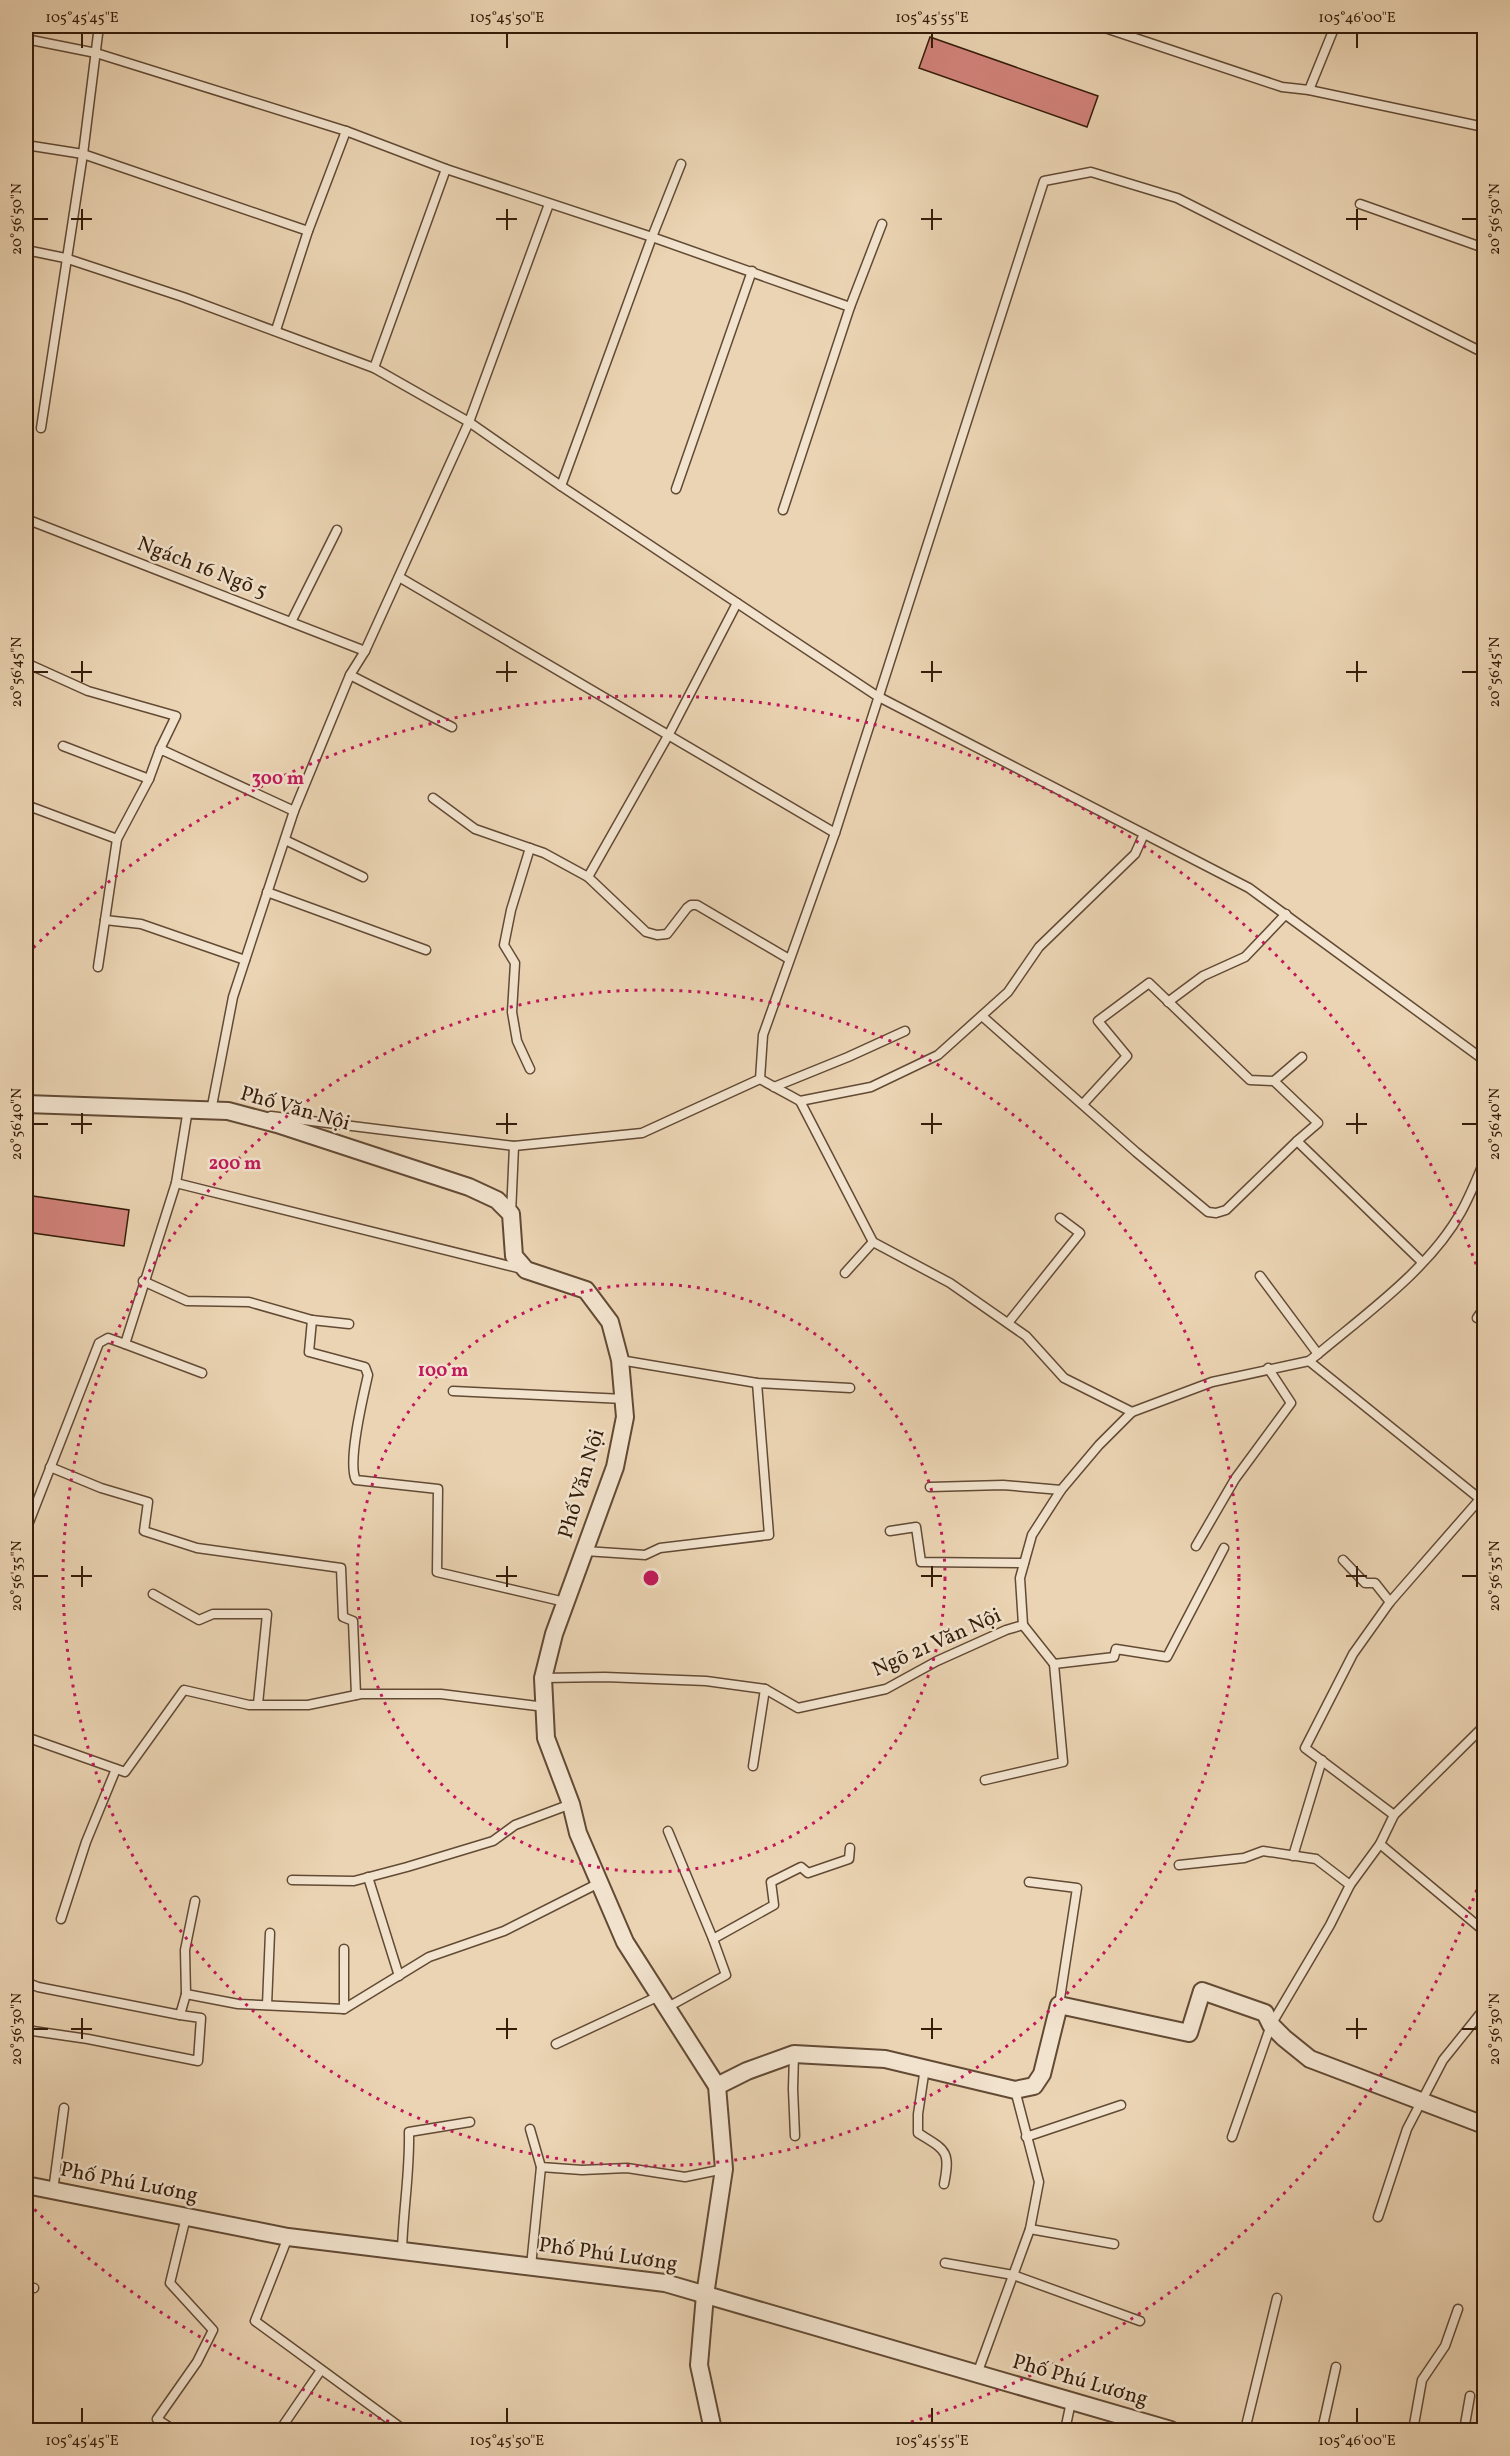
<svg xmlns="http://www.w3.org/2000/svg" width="1510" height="2456" font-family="Vollkorn,serif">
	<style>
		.building { fill: #d3837c; stroke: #341c09; stroke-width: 1.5 }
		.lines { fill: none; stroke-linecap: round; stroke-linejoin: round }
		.lane-casing { stroke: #624a34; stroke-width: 11 }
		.street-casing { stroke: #624a34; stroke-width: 20 }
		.lane { stroke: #f2e3ce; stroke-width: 8 }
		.street { stroke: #f2e3ce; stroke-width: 16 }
		.ticks { fill: none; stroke: #341c09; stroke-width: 2 }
		.ring { fill: none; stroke: #c2185b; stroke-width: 3; stroke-dasharray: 3 6 }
		.labels { text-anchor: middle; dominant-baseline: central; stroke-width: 5; stroke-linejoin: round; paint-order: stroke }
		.street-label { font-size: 21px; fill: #341c09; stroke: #f2e3ce }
		.centre { fill: #c2185b; stroke: #f2e3ce; stroke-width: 3 }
		.ring-label { font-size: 18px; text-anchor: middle; font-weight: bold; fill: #c2185b; stroke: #f2e3ce; stroke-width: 5; stroke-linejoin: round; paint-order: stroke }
		.neatline { fill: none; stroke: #341c09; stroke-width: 2 }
		.ticks-label { font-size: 15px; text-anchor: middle; fill: #341c09 }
	</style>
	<rect width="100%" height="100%" fill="#ebd4b3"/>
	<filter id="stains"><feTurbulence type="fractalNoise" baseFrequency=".00333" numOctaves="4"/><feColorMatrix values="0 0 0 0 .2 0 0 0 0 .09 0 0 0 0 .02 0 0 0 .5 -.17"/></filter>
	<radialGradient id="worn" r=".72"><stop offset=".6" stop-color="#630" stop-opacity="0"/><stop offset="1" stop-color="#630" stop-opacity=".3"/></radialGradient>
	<g class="building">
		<polygon points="930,37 1098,96 1087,127 919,68"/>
		<polygon points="26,1195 129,1210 124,1246 26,1232"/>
	</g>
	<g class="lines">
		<defs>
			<g id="lane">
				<polyline points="1099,26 1282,87 1309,90 1484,127"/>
				<polyline points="1470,26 1484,31"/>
				<polyline points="26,39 96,53 346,131 446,169 652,237 850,307"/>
				<polyline points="1309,90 1335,26"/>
				<polyline points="26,145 83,154 308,231"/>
				<polyline points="1360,204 1484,248"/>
				<polyline points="26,250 65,258 183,297 374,368 469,422 561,486 877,696 1249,888 1484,1060"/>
				<polyline points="276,330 308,231 346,131"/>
				<polyline points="374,368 446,169"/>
				<polyline points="41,428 83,154 99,26"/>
				<polyline points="561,486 652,237 681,164"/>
				<polyline points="676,489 752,271"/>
				<polyline points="783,510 850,307 882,224"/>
				<polyline points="26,519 365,651"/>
				<polyline points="399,577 835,833"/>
				<polyline points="291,622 337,530"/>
				<polyline points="26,663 88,691 176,716 160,749"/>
				<polyline points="350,675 452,727"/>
				<polyline points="63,746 149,779"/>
				<polyline points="433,798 475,829 544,853 588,877 646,932 657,935 667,934 687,908 691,905 697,905 789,959"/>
				<polyline points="26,805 117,839"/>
				<polyline points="285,840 363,877"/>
				<polyline points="530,848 511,910 504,945 515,963 512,1012 517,1041 530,1069"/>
				<polyline points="588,877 669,734 737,603"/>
				<polyline points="267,892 426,950"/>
				<polyline points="245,960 141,924 105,920 117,839 149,779 160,749 294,811"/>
				<polyline points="98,967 105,920"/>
				<polyline points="1168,1002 1203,976 1245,957 1286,914"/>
				<polyline points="982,1016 1136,1152 1208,1212 1216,1213 1226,1210 1297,1141"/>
				<polyline points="760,1079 800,1101 873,1242 950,1283 1026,1336 1064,1378 1132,1412"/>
				<polyline points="1274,1081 1318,1123 1297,1141 1422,1262"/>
				<polyline points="774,1087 848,1057 905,1031"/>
				<polyline points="800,1101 871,1087 938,1055 1008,992 1039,947 1135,854 1144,834"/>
				<polyline points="1083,1104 1127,1056 1098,1021 1149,983 1250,1080 1274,1081 1302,1057"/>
				<polyline points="211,1111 233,997 294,811 350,675 365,651 469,422 549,204"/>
				<polyline points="271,1116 514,1146 642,1133 760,1079 763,1035 835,833 1044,181 1091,172 1177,198 1484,353"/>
				<polyline points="176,1183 522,1269"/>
				<polyline points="511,1214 514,1146"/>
				<polyline points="845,1273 873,1242"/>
				<polyline points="1260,1276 1318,1354"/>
				<polyline points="143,1281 187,1301 249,1302 312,1320 349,1324"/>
				<polyline points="1477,1318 1484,1308"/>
				<path d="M312 1320 309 1352 365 1367 368 1375C363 1397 347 1463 356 1480L438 1489 437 1572 565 1602"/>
				<polyline points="1008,1323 1080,1233 1060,1218"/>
				<polyline points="125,1344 202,1373"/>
				<polyline points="620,1360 757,1383 850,1388"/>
				<polyline points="1309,1361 1480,1499 1390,1602 1353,1654 1305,1748 1394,1815"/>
				<polyline points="453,1391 624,1399"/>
				<polyline points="50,1467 101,1488 148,1502 144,1531 197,1548 341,1568 343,1617 353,1621 356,1695"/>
				<polyline points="930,1487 1003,1485 1061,1490"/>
				<polyline points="26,1530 99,1343 108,1338 125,1344 176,1183 188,1109"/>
				<polyline points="890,1531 916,1527 921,1562 1024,1563"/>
				<polyline points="1196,1546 1235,1479 1291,1403 1268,1368"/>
				<polyline points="585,1551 645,1555 660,1548 769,1535 757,1383"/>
				<polyline points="1343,1560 1365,1583 1375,1583 1390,1602"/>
				<polyline points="153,1594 199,1620 213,1614 267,1614 258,1704"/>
				<path d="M1023 1625 1020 1578 1032 1535 1061 1490 1099 1445 1132 1412 1212 1382 1309 1361 1318 1354C1367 1313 1430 1268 1461 1212 1470 1196 1477 1178 1484 1162"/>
				<polyline points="543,1678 605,1677 706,1681 765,1689 798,1708 886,1689 937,1661 1006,1630 1023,1625 1054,1664 1114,1657 1116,1649 1167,1657 1224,1548"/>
				<polyline points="26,1737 125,1772 184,1690 249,1705 308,1705 361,1694 441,1694 545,1707"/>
				<polyline points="753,1766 765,1689"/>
				<polyline points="985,1780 1063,1762 1054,1664"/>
				<polyline points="668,1831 713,1939"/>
				<polyline points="1380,1844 1484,1931"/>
				<polyline points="1293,1856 1322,1760"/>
				<polyline points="1179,1865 1244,1858 1263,1851 1316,1859 1350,1885 1380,1844 1394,1815 1484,1726"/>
				<polyline points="368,1877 399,1976"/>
				<polyline points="292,1880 354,1881 407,1867 493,1841 515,1825 571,1804"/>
				<polyline points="1029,1882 1077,1888 1059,2005"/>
				<polyline points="195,1901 185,1950 186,1994 238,2004 344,2009 429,1957 504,1931 599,1883"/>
				<polyline points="61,1919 86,1842 116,1769"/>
				<polyline points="344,1949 344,2009"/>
				<polyline points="26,1982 38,1987 180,2015 186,1994"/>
				<polyline points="267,2005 270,1933"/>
				<polyline points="668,2007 726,1975 713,1939 774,1905 771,1882 801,1867 808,1873 849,1859 850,1848"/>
				<polyline points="26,2030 88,2039 198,2061 201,2018 180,2015"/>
				<polyline points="556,2044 659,1996"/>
				<polyline points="794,2054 793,2089 795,2136"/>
				<path d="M925 2068 918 2114V2133C945 2150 951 2150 944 2184"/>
				<polyline points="530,2129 541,2167 582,2170 627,2168 685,2177 724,2169"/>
				<polyline points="1026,2137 1121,2105"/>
				<polyline points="1232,2137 1271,2025 1330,1925 1350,1885"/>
				<polyline points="53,2191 64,2108"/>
				<polyline points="1378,2217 1407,2129 1443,2060 1484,2009"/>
				<polyline points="1030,2229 1114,2244"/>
				<polyline points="288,2237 255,2321 404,2430"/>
				<path d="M402 2251C403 2211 410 2172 409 2132L470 2122"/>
				<polyline points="945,2263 1013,2275 1140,2321"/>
				<polyline points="531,2266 541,2167"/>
				<polyline points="26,2286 34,2288"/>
				<polyline points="977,2374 1030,2229 1039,2182 1015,2090"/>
				<polyline points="174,2430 157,2419 197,2362 213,2330 170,2283 186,2217"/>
				<polyline points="280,2430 321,2370"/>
				<polyline points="1065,2430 1071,2402"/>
				<polyline points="1245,2430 1277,2298"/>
				<polyline points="1322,2430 1336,2367"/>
				<polyline points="1413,2430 1422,2380 1445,2346 1458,2309"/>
				<polyline points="1464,2430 1470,2396"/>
			</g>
			<g id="street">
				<polyline points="26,1104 228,1111 277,1124 469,1187 497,1200 511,1214 514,1256 526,1270 586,1290 610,1322 620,1360 625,1417 615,1467 554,1634 543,1678 546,1738 571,1804 578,1833 625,1942 717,2086 724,2169 705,2295 699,2365 713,2430"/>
				<polyline points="717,2086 747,2071 794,2054 885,2059 1015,2090 1034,2086 1042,2074 1059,2005 1189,2033 1202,1991 1265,2013 1271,2025 1284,2038 1310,2059 1484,2125"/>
				<polyline points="26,2185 288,2237 665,2283 1171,2430"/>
			</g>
		</defs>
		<use href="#lane" class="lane-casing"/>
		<use href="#street" class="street-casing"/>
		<use href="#lane" class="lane"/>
		<use href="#street" class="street"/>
	</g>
	<path class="ticks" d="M82 33V48M507 33V48M932 33V48M1357 33V48M82 209V230M507 209V230M932 209V230M1357 209V230M33 219H48M71 219H92M496 219H517M921 219H942M1346 219H1367M1462 219H1477M82 661V682M507 661V682M932 661V682M1357 661V682M33 672H48M71 672H92M496 672H517M921 672H942M1346 672H1367M1462 672H1477M82 1113V1134M507 1113V1134M932 1113V1134M1357 1113V1134M33 1124H48M71 1124H92M496 1124H517M921 1124H942M1346 1124H1367M1462 1124H1477M82 1566V1587M507 1566V1587M932 1566V1587M1357 1566V1587M33 1576H48M71 1576H92M496 1576H517M921 1576H942M1346 1576H1367M1462 1576H1477M82 2018V2039M507 2018V2039M932 2018V2039M1357 2018V2039M33 2029H48M71 2029H92M496 2029H517M921 2029H942M1346 2029H1367M1462 2029H1477M82 2408V2423M507 2408V2423M932 2408V2423M1357 2408V2423"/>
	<g class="ring">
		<circle cx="651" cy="1578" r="294"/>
		<circle cx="651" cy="1578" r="588"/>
		<path d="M1483 1873A883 883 0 0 1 887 2429M415 2429A883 883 0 0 1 27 2202M27 954A883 883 0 0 1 1483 1283"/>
	</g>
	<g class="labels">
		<g class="street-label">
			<text transform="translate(202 568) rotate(21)">Ngách 16 Ngõ 5</text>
			<text transform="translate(295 1109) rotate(16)">Phố Văn Nội</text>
			<text transform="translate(582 1484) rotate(-73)">Phố Văn Nội</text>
			<text transform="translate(937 1643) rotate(-24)">Ngõ 21 Văn Nội</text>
			<text transform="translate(129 2183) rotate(11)">Phố Phú Lương</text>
			<text transform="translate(608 2255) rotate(8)">Phố Phú Lương</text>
			<text transform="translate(1080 2381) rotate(16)">Phố Phú Lương</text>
		</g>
	</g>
	<circle cx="651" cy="1578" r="9" class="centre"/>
	<g class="ring-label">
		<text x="278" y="784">300 m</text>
		<text x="235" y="1169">200 m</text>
		<text x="443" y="1376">100 m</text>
	</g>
	<rect width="1510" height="2456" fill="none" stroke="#ebd4b3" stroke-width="66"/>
	<rect x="33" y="33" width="1444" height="2390" class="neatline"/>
	<g class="ticks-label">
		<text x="82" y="22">105°45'45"E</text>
		<text x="507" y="22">105°45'50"E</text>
		<text x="932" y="22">105°45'55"E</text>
		<text x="1357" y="22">105°46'00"E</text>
		<text transform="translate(16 219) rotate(-90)" y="5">20°56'50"N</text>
		<text transform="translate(1494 219) rotate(-90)" y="5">20°56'50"N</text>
		<text transform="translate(16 672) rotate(-90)" y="5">20°56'45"N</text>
		<text transform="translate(1494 672) rotate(-90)" y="5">20°56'45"N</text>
		<text transform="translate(16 1124) rotate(-90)" y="5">20°56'40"N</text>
		<text transform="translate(1494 1124) rotate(-90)" y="5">20°56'40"N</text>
		<text transform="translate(16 1576) rotate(-90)" y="5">20°56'35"N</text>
		<text transform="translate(1494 1576) rotate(-90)" y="5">20°56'35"N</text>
		<text transform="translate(16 2029) rotate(-90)" y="5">20°56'30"N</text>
		<text transform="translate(1494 2029) rotate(-90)" y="5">20°56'30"N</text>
		<text x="82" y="2445">105°45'45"E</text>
		<text x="507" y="2445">105°45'50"E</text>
		<text x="932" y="2445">105°45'55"E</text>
		<text x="1357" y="2445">105°46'00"E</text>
	</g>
	<rect width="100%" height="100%" filter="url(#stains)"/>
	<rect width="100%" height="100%" fill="url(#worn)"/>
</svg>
